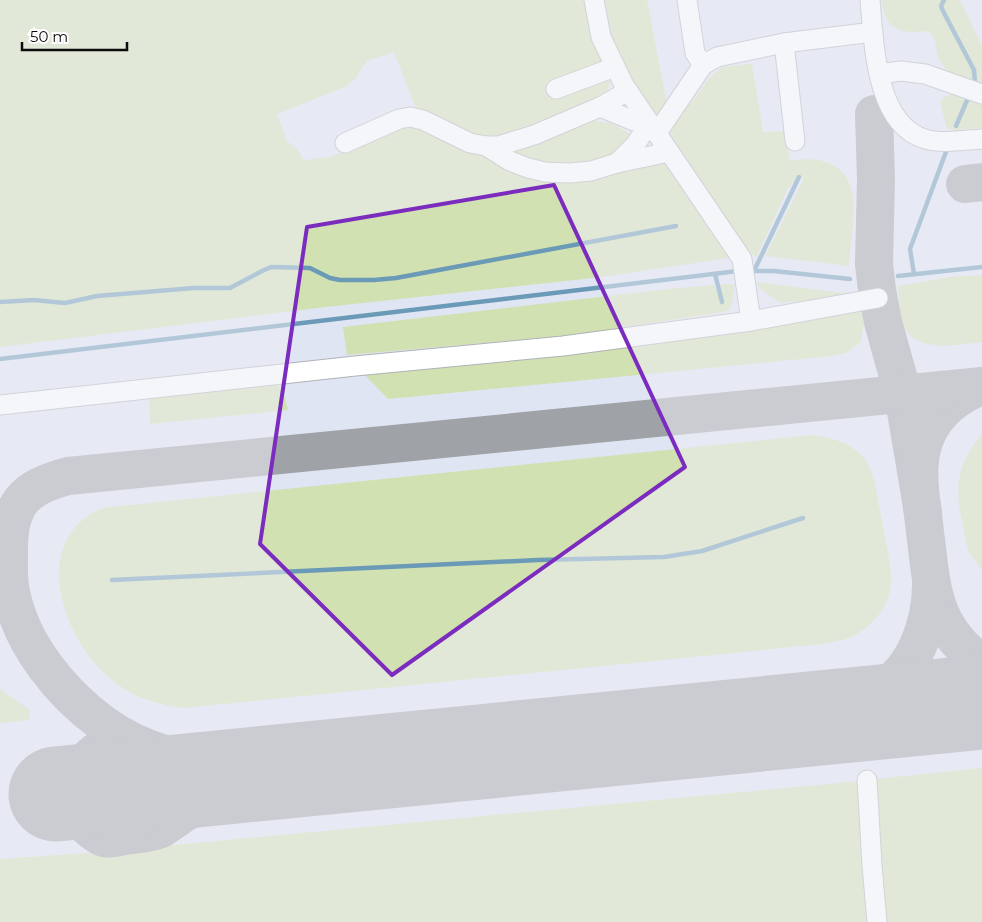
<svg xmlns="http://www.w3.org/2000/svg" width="982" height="922" font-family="Montserrat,sans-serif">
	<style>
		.built { fill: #dfe5f2 }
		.green { fill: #d2e1b1 }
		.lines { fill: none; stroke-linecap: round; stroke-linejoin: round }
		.stream { stroke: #6b9ab7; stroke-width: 4.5 }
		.taxiway { stroke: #9fa2a6; stroke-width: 38 }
		.runway { stroke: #9fa2a6; stroke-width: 95 }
		.minor-casing { stroke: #afb2b8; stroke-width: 21 }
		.minor { stroke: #fff; stroke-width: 19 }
		.marked { fill: none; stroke: #7b2cbf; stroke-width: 4; stroke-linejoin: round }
	</style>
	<rect width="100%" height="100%" fill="#eceff5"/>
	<rect class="built" x="0" y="0" width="982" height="922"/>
	<g class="green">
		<polygon points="0,0 584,0 592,28 611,74 610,83 606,93 596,102 508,140 478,141 416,109 394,52 367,61 355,79 347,86 277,114 287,141 297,149 304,160 331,157 408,121 480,148 587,120 611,123 652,146 669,161 730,253 729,258 602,277 326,307 0,347"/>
		<polygon points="599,0 647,0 667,104 658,116 652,117 609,42"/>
		<path d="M881 0H960L982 46V88C966 82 947 77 939 59 934 48 939 38 927 31 912 34 891 32 885 16 883 11 882 5 881 0Z"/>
		<path d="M752 64 763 132 785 131 790 161C818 156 847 161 853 196 856 215 850 246 849 266L765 256 804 178 799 177 788 188 756 258 730 229 669 142 672 125 680 111 692 102 708 79 722 67Z"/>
		<polygon points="954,93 982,100 982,128 956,130 947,129 940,101 945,97"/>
		<path d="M982 275V342C956 345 908 355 901 318 899 308 899 297 898 286L951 277Z"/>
		<polygon points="757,282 852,294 841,298 780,303 758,287"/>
		<path d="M720 284H734C734 295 734 302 728 311L717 313 599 331 553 337 347 355 343 327 668 289 714 285 721 300Z"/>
		<polygon points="860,306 864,325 860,343 846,353 833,356 388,399 365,375 366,369"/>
		<path d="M270 379C282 388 285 396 288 410L150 424 149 391Z"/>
		<polygon points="982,434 982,570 968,551 959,506 958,483 963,464 971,448"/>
		<path d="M813 435C833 438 850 442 864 458 874 470 878 500 881 516 884 535 890 556 891 576 893 605 872 629 846 639 839 641 831 642 823 644L184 708C152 704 129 696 105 674 69 641 39 567 76 526 82 520 90 513 98 510 110 505 126 506 139 504Z"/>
		<polygon points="0,689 30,710 29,720 0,723"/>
		<polygon points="982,768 982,922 885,922 875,779"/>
		<polygon points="860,781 869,922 0,922 0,859 87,853"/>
	</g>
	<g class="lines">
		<g class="stream">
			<polyline points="944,0 941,6 943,11 974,70 975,83"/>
			<polyline points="956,126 968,98"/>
			<polyline points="749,271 774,271 850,279"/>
			<polyline points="754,271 799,177"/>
			<polyline points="715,274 722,302"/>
			<polyline points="914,274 910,249 947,149"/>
			<polyline points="898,276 982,267"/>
			<polyline points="0,302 34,300 65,303 97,296 194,288 230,288 262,271 271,267 310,268 330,278 340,280 374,280 396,278 676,226"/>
			<polyline points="0,359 738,271"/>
			<polyline points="112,580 538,560 664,557 702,551 803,518"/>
		</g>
		<g class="taxiway">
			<polyline points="874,114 876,179 874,264 877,290 883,322 903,394 923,512"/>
			<polyline points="965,184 982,182"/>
			<path d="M979 387C953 398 931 417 923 445 915 473 922 503 925 532 929 561 930 594 944 621 953 638 966 652 982 663"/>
			<path d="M807 719C830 710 856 703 879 690 915 671 931 623 931 584"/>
			<path d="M145 747C133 743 120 741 108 746 73 757 62 808 91 830 95 833 99 837 104 838 112 840 123 836 131 835 141 834 151 833 161 829L227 784 245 775"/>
			<path d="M255 774C198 762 150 758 102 723 60 692 21 644 11 592 8 578 9 564 9 550 9 503 24 488 68 476L982 386"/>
		</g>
		<polyline class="runway" points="56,794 982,702"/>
		<defs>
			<g id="minor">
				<polyline points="594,0 601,37 624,85 742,259 751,321"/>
				<polyline points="687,0 695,53 703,65"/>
				<path d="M870 0C874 42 875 124 925 139 942 144 964 140 982 139"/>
				<polyline points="784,43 795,141"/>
				<polyline points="879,74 901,71 925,74 982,94"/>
				<polyline points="556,89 615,67"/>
				<polyline points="600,107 634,121 645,118"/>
				<polyline points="657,133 703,65 717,57 784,43 873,32"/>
				<polyline points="345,143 399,119 410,117 423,120 470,143 486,146 498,146 534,135 600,107 628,91"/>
				<polyline points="486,146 510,161 528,168 545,172 570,173 591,171 617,163 669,152"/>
				<polyline points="617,163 635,145 649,124"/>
				<polyline points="0,405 355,366 563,346 751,321 878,298"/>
				<polyline points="867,780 872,865 877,922"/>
			</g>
		</defs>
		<use href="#minor" class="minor-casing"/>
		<use href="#minor" class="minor"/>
	</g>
	<path d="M0 0H982V922H0ZM554 185 685 467 392 675 260 544 307 227Z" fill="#eceff5" fill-opacity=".55" fill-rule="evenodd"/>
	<path class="marked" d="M554 185 685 467 392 675 260 544 307 227Z"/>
	<path d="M22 42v8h105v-8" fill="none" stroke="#0b0c0e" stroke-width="2.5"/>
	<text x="30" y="42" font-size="15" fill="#0b0c0e" stroke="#ffffff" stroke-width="4" paint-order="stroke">50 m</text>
</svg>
